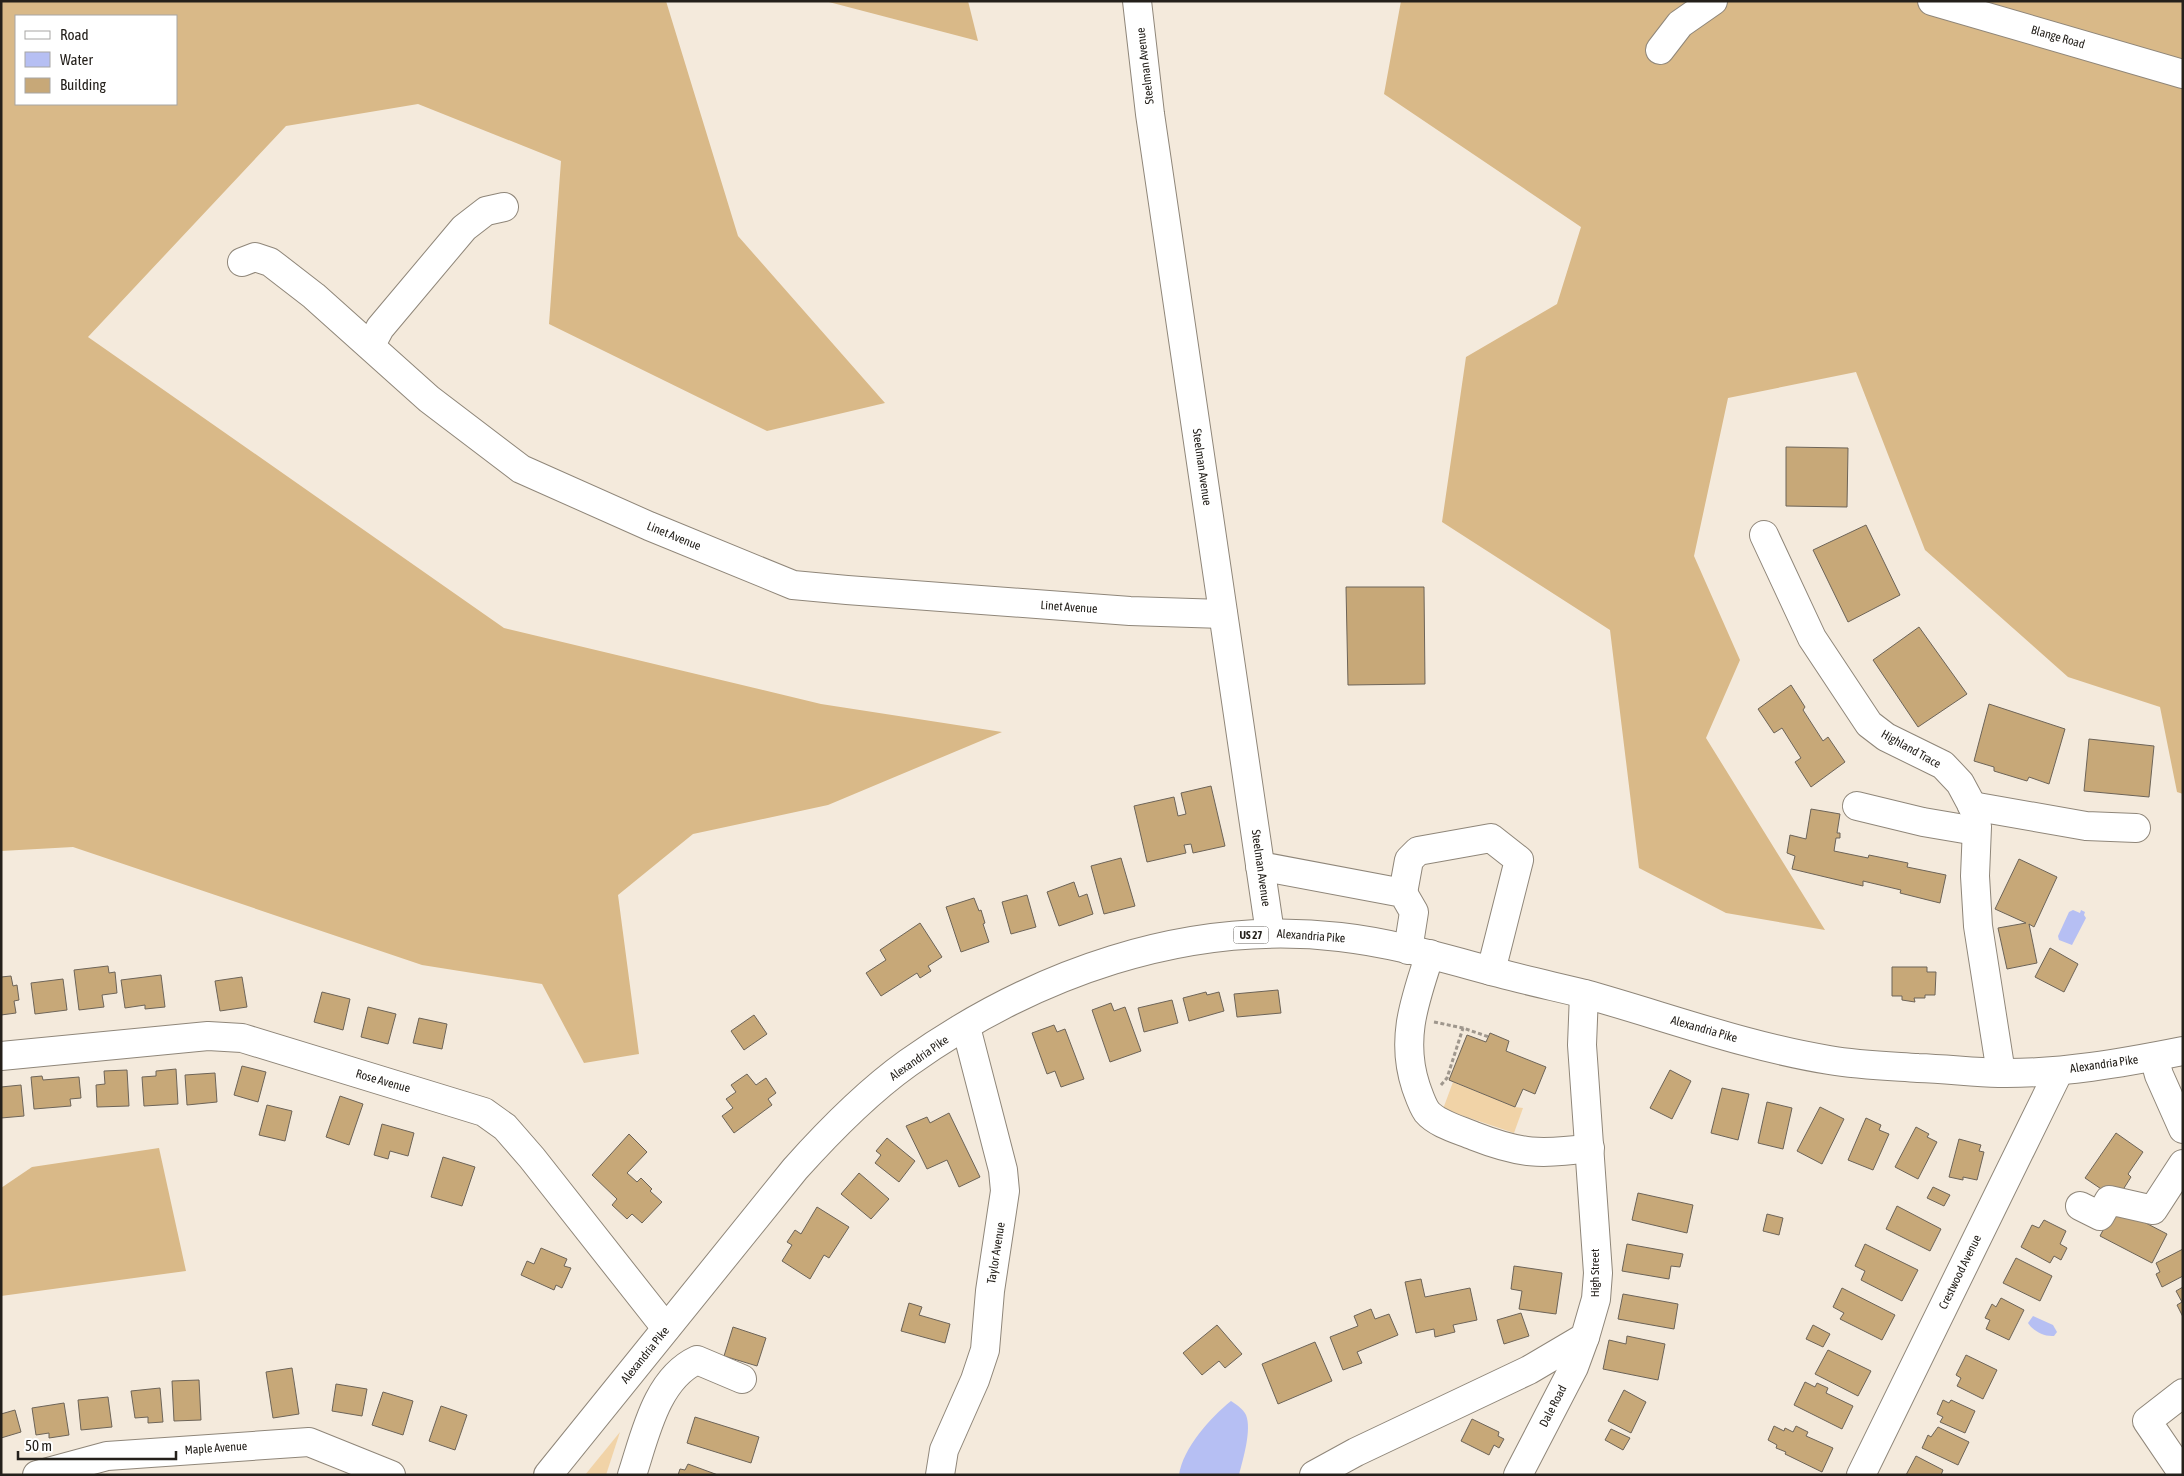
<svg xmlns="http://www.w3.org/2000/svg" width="2184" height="1476" font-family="'Asap Condensed',sans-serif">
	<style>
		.green { fill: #f1d3a7 }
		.forest { fill: #d9b988; fill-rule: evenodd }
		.water { fill: #b6bff3 }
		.building { fill: #c7a878; stroke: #6d6458 }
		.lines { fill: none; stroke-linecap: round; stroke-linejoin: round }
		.minor-casing { stroke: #8f8679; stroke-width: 30 }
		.major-casing { stroke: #8f8679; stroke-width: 30 }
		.path { stroke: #9f978d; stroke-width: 3; stroke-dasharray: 4 2.5; stroke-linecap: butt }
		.minor { stroke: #fff; stroke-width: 28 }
		.major { stroke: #fff; stroke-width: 28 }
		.labels { text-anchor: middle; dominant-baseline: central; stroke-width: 4; stroke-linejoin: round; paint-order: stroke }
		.shield { fill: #fff; stroke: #66635f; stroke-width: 1 }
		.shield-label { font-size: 11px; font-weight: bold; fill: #24201b }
		.street-label { font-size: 12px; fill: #24201b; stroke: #fff }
	</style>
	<rect width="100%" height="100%" fill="#f4eadc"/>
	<g class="green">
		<polygon points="1453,1082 1515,1107 1523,1108 1514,1133 1443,1109"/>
		<polygon points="620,1432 606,1475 585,1475"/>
	</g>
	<g class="forest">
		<path d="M1 1H666L738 236 885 403 767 431 549 324 561 161 418 104 286 126 88 337 504 628 821 704 1002 732 828 805 693 834 618 895 639 1054 584 1063 542 984 422 965 73 847 1 851ZM16 16H176V104H16Z"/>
		<polygon points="825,1 968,1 978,41"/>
		<polygon points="1401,1 2183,1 2183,794 2177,792 2160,707 2068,677 1925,550 1856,372 1728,398 1694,556 1740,660 1706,738 1825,930 1726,913 1639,868 1610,630 1442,522 1466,357 1557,304 1581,227 1384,94"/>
		<polygon points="159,1148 186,1271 1,1296 1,1188 32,1167"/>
	</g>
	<g class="water">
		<polygon points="2073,910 2080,913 2081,910 2085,912 2084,915 2086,918 2072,945 2059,940 2058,936 2069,912"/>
		<path d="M2033 1316 2053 1325 2057 1332 2054 1336C2044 1337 2033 1331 2028 1323Z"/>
		<path d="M1231 1401C1237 1405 1243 1409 1246 1415 1252 1430 1243 1459 1239 1475H1179C1183 1448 1210 1418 1231 1401Z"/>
	</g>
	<g class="building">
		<polygon points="1786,447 1848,448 1847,507 1786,506"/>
		<polygon points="1866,525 1900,595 1848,622 1813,550"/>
		<polygon points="1346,587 1424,587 1425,684 1348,685"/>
		<polygon points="1919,627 1967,694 1918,727 1873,660"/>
		<polygon points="1791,685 1805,707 1803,710 1823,741 1828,737 1845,762 1811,787 1795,762 1801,758 1782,728 1774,733 1758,709"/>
		<polygon points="1989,704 2065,729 2049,784 2029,777 2027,781 1994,771 1994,767 1974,761"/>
		<polygon points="2089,739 2154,746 2149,797 2084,791"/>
		<polygon points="1211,786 1225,846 1193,853 1191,844 1184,845 1186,853 1147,862 1134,806 1174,797 1178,816 1186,814 1181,793"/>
		<polygon points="1811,809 1840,814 1837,833 1840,833 1840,838 1836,838 1834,851 1868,858 1869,855 1908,863 1907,867 1946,875 1940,903 1900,893 1901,890 1863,881 1863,886 1792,869 1795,856 1787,853 1790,835 1806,839"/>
		<polygon points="1121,858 1135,906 1104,914 1091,866"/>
		<polygon points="2019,859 2057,877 2034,927 2029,924 2037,963 2007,969 1998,928 2026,923 1995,909"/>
		<polygon points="1074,882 1079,897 1087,894 1093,914 1059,926 1047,892"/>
		<polygon points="1027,895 1036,927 1011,934 1002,902"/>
		<polygon points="974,898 979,911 981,910 985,923 983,924 989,942 961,952 946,907"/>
		<polygon points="920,923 942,957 928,966 931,971 920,978 917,973 881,996 866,973 886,960 880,950"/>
		<polygon points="2050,948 2078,964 2064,992 2035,977"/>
		<polygon points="108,966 109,973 115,972 117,993 102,995 104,1007 79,1010 74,970"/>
		<polygon points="1892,967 1927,967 1927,972 1936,972 1935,995 1925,995 1925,998 1914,998 1915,1002 1902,1000 1902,996 1892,996"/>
		<polygon points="161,975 165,1007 145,1009 145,1005 125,1008 121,980"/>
		<polygon points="11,976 13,986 17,985 19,1000 14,1001 16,1013 1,1015 1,977"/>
		<polygon points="242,977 247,1007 220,1011 215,981"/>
		<polygon points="63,979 67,1010 35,1014 31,983"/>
		<polygon points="1278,990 1281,1013 1237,1017 1234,994"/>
		<polygon points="322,992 350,999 343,1030 314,1022"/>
		<polygon points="1206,992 1207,995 1219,992 1224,1011 1189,1021 1183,998"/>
		<polygon points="1172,1000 1178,1023 1144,1032 1138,1008"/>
		<polygon points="1111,1003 1114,1011 1125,1007 1141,1051 1110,1062 1092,1010"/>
		<polygon points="368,1007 396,1014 388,1044 361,1037"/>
		<polygon points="754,1015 767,1034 744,1050 731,1031"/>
		<polygon points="419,1018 447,1024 442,1049 413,1043"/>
		<polygon points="1054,1025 1057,1032 1065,1029 1084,1079 1061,1087 1055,1071 1047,1074 1032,1033"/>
		<polygon points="1490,1033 1509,1041 1506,1051 1546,1067 1535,1094 1523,1089 1515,1107 1449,1080 1467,1035 1486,1042"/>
		<polygon points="242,1066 266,1072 258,1102 234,1095"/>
		<polygon points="176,1069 178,1104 144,1106 142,1077 156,1076 156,1071"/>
		<polygon points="127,1070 129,1106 97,1107 96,1085 105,1084 104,1071"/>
		<polygon points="1670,1070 1691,1081 1672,1119 1650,1108"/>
		<polygon points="215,1073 217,1102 187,1105 185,1075"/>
		<polygon points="747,1074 756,1085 766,1078 776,1093 768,1099 772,1105 734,1133 722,1116 733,1108 726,1099 736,1092 731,1085"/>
		<polygon points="42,1076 43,1080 79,1077 81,1098 70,1099 71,1106 34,1109 31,1077"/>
		<polygon points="21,1085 24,1116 1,1118 1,1087"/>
		<polygon points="1722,1088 1749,1094 1738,1140 1711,1133"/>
		<polygon points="340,1096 363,1104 349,1145 326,1137"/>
		<polygon points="1767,1102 1792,1108 1783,1149 1758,1143"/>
		<polygon points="267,1105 292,1111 285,1141 259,1135"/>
		<polygon points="1820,1107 1844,1119 1822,1164 1797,1151"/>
		<polygon points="949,1113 980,1177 959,1187 947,1160 927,1169 906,1126 927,1117 930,1123"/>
		<polygon points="1866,1118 1881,1125 1879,1130 1889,1134 1873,1170 1848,1160"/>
		<polygon points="382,1124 414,1133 408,1156 390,1151 388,1159 374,1155"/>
		<polygon points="1916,1127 1929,1134 1927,1137 1937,1142 1918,1179 1895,1167"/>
		<polygon points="2116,1133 2143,1152 2128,1174 2131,1177 2119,1196 2113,1197 2085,1178"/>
		<polygon points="629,1134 647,1152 627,1173 637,1182 641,1178 652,1189 650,1191 662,1202 642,1223 632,1214 627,1219 612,1205 617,1199 592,1175"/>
		<polygon points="887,1138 915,1161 899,1182 875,1163 881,1155 876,1151"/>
		<polygon points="1959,1139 1981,1145 1979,1151 1984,1152 1977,1180 1963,1177 1963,1180 1949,1177"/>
		<polygon points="443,1157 475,1167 462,1206 431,1197"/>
		<polygon points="859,1173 889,1199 871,1219 841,1194"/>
		<polygon points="1933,1187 1950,1195 1944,1206 1927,1198"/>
		<polygon points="1638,1193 1693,1205 1687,1233 1632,1220"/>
		<polygon points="1897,1206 1941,1229 1930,1251 1886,1229"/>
		<polygon points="817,1207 849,1227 829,1258 824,1255 810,1279 782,1261 792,1245 787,1242 795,1230 801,1234"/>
		<polygon points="2115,1207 2167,1234 2152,1263 2100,1236"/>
		<polygon points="1767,1214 1783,1218 1779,1235 1763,1231"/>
		<polygon points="2044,1220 2066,1231 2060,1244 2067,1248 2061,1260 2054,1256 2050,1263 2021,1247 2032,1225 2039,1228"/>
		<polygon points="1627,1244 1683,1254 1680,1267 1671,1266 1669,1279 1622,1271"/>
		<polygon points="1865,1244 1918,1270 1902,1301 1861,1280 1865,1271 1855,1266"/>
		<polygon points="541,1248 567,1259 564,1266 571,1268 562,1288 556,1285 554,1290 521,1275 527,1261 534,1264"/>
		<polygon points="2183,1249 2183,1276 2162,1287 2156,1274 2160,1272 2156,1263"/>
		<polygon points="2016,1258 2052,1276 2040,1301 2003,1283"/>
		<polygon points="1514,1266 1562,1273 1556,1314 1519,1309 1522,1291 1511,1289"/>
		<polygon points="1421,1279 1425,1297 1470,1288 1477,1320 1453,1325 1455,1332 1435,1337 1434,1329 1416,1333 1405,1282"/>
		<polygon points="2183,1287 2183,1317 2177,1305 2182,1302 2176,1291"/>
		<polygon points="1842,1288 1895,1315 1882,1340 1840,1319 1844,1313 1833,1307"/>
		<polygon points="1623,1294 1678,1304 1674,1329 1618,1319"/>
		<polygon points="2001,1298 2024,1310 2009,1340 1986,1329 1990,1320 1985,1318 1992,1304 1996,1307"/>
		<polygon points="909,1303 922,1307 919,1315 950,1324 945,1343 901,1331"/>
		<polygon points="1371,1309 1375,1319 1389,1314 1398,1335 1357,1352 1362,1363 1343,1370 1330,1337 1358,1326 1354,1316"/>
		<polygon points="1521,1313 1529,1336 1504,1344 1497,1320"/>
		<polygon points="1217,1325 1242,1354 1225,1368 1219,1361 1202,1375 1183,1353"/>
		<polygon points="1813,1325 1830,1334 1823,1347 1806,1339"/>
		<polygon points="733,1327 766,1338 757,1366 724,1356"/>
		<polygon points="1627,1336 1665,1344 1658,1380 1603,1369 1609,1340 1626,1344"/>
		<polygon points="1315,1342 1332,1381 1278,1404 1262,1364"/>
		<polygon points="1828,1350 1871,1371 1858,1396 1815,1374"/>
		<polygon points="1966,1355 1997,1370 1983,1399 1957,1386 1961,1378 1956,1375"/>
		<polygon points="292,1368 299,1414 273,1418 266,1372"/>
		<polygon points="199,1380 201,1420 174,1421 172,1381"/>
		<polygon points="1805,1382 1815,1387 1817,1383 1828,1388 1826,1393 1853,1406 1842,1429 1794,1405"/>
		<polygon points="336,1384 367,1389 362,1416 332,1411"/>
		<polygon points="160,1388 163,1422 148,1423 148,1417 135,1418 131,1391"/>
		<polygon points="1624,1390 1646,1402 1631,1433 1608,1421"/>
		<polygon points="383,1392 413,1401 403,1435 372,1425"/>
		<polygon points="108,1397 112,1427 81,1430 78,1400"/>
		<polygon points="1943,1400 1949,1403 1951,1400 1975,1411 1965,1433 1940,1422 1943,1417 1937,1414"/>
		<polygon points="64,1403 69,1435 49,1438 49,1433 36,1435 32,1408"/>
		<polygon points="441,1406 467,1415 455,1450 429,1441"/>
		<polygon points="15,1410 21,1432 1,1438 1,1414"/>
		<polygon points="695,1417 759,1437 751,1463 687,1443"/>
		<polygon points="1472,1419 1499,1432 1498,1436 1504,1439 1499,1448 1494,1445 1489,1455 1461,1441"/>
		<polygon points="1774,1426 1784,1431 1785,1428 1793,1432 1796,1426 1808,1432 1806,1436 1833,1448 1822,1472 1785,1454 1786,1452 1776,1448 1777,1445 1768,1440"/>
		<polygon points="1938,1427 1969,1442 1958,1465 1922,1448 1928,1435 1931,1437"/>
		<polygon points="1611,1429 1630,1438 1623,1450 1605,1440"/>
		<polygon points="1916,1456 1943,1470 1941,1475 1906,1475"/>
		<polygon points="688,1464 718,1475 678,1475 680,1469 685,1470"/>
	</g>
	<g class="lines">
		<defs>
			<g id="minor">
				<polyline points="1137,1 1150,114 1270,933"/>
				<polyline points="1932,1 2183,74"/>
				<polyline points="1660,50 1680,24 1713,1"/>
				<polyline points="242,262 255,257 270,262 314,296 429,399 521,469 649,526 793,585 847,590 1130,611 1223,614"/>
				<polyline points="371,345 380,328 464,228 486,211 504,207"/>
				<polyline points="1764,535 1812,638 1869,724 1886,737 1943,765 1960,783 1975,811 1977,827 1975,876 1978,926 2001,1073"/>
				<polyline points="1857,806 1923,822 1976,831"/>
				<polyline points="1972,806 2086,826 2136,828"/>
				<polyline points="1260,866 1403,893 1414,912 1408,950"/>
				<polyline points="1403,893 1409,860 1418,851 1491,838 1519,860 1491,971"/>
				<path d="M1430 954C1415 1000 1400 1039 1416 1087 1419 1095 1422 1105 1427 1112 1437 1124 1460 1130 1474 1136 1520 1154 1541 1155 1590 1148"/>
				<polyline points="1,1056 208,1036 242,1038 484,1112 505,1127 532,1158 666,1328"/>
				<polyline points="2154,1057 2159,1075 2183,1129"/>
				<polyline points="2080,1206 2100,1216 2109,1200 2153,1210 2183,1164"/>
				<polyline points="2183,1393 2147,1421 2183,1474"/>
				<polyline points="37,1475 107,1456 309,1442 391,1475"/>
				<path d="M632 1475C645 1436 656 1379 697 1360L742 1379"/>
				<polyline points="940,1475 944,1450 975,1380 985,1350 990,1291 1005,1191 1003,1170 966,1027"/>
				<polyline points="1314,1475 1356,1452 1529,1370 1585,1337 1596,1299 1598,1273 1582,1045 1584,994"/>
				<polyline points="1518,1475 1574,1367 1585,1337"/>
				<polyline points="1861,1475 2059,1071"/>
			</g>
			<path id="major" d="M548 1475 795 1169C829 1131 866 1093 908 1063 1033 974 1186 919 1340 937 1394 943 1446 959 1499 973 1528 981 1557 987 1585 994 1664 1016 1748 1047 1829 1060 1858 1065 1888 1066 1918 1068 1945 1069 1972 1072 1999 1073 2060 1074 2123 1063 2183 1051"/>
		</defs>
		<use href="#minor" class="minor-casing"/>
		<use href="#major" class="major-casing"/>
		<g class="path">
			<polyline points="1434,1022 1463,1028 1489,1037"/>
			<polyline points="1441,1085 1447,1078 1463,1028"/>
		</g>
		<use href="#minor" class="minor"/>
		<use href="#major" class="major"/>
	</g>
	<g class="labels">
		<rect class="shield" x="1233.5" y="926.5" width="35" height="17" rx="4"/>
		<g class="shield-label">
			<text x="1251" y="935">US 27</text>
		</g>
		<g class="street-label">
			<text transform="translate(2058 37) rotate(16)">Blange Road</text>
			<text transform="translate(1145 66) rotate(-97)">Steelman Avenue</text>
			<text transform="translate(1202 467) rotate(82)">Steelman Avenue</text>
			<text transform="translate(674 536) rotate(22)">Linet Avenue</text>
			<text transform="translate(1069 607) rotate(4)">Linet Avenue</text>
			<text transform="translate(1911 749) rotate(29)">Highland Trace</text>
			<text transform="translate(1261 868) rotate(82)">Steelman Avenue</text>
			<text transform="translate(1311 936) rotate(4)">Alexandria Pike</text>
			<text transform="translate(1704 1029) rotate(16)">Alexandria Pike</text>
			<text transform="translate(919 1058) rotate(-35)">Alexandria Pike</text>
			<text transform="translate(2104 1064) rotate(-8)">Alexandria Pike</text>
			<text transform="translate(383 1081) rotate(16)">Rose Avenue</text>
			<text transform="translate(996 1253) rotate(-81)">Taylor Avenue</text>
			<text transform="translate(1960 1272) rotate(-64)">Crestwood Avenue</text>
			<text transform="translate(1595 1273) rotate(-90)">High Street</text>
			<text transform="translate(645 1355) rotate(-51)">Alexandria Pike</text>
			<text transform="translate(1553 1406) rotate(-63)">Dale Road</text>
			<text transform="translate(216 1448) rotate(-4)">Maple Avenue</text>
		</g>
	</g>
	<rect width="2184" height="1476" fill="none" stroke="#24201b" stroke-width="5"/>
	<rect x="15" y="15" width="162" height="90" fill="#ffffff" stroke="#a7a6a4"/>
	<rect x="25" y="31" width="25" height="8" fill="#ffffff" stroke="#a7a6a4"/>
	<text x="60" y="40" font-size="15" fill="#24201b">Road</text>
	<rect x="25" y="52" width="25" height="15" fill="#b6bff3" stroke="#a7a6a4"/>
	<text x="60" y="65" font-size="15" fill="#24201b">Water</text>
	<rect x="25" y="78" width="25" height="15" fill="#c7a878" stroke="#a7a6a4"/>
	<text x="60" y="90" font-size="15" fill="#24201b">Building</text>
	<path d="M18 1451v8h158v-8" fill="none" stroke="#24201b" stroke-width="2.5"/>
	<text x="25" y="1451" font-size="15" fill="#24201b" stroke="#ffffff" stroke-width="4" paint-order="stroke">50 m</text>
</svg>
